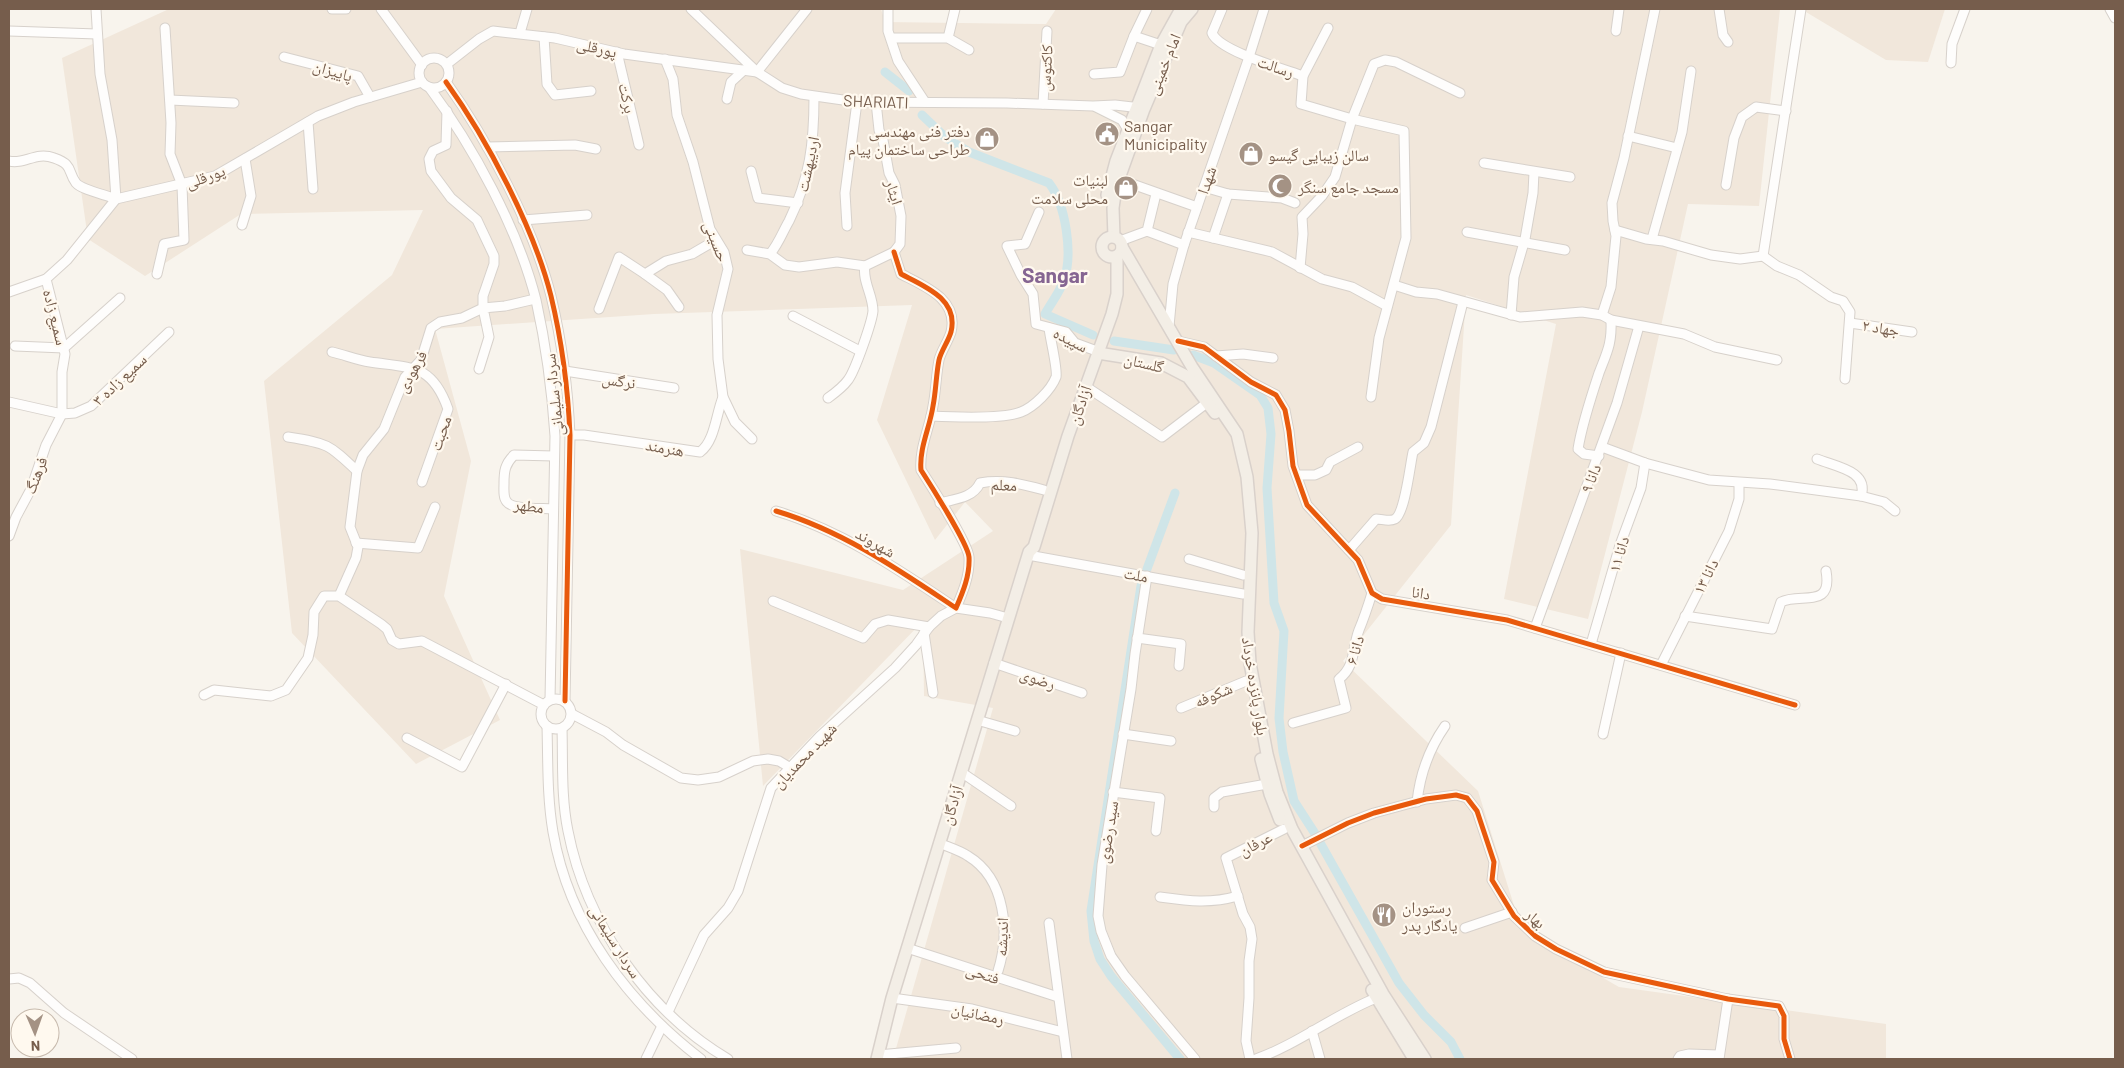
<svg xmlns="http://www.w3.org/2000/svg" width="2124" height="1068" font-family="Barlow,'Noto Naskh Arabic',sans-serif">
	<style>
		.residential { fill: #f1e7db }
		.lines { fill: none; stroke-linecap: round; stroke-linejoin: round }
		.canal { stroke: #cfe5e8; stroke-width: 9 }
		.minor-casing { stroke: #d7d1cb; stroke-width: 11 }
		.major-casing { stroke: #d9d1cb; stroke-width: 14 }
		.minor { stroke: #fefdfc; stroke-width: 9 }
		.major { stroke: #f3eee6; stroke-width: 11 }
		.cycleway-casing { stroke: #fff9ef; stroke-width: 8 }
		.cycleway { stroke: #e8590c; stroke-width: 5 }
		.labels { text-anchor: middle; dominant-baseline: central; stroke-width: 4.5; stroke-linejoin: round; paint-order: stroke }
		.street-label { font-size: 16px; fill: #765d4c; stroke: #fff9ef }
		.poi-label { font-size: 16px; fill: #765d4c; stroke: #fff9ef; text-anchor: start }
		.district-label { font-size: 21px; font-weight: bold; fill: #856592; stroke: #fff9ef }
	</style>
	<rect width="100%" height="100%" fill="#f8f4ed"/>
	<g class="residential">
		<polygon points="169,9 881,9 885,22 1046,24 1056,9 1780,9 1759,206 1688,204 1642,412 1588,619 1504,599 1556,324 1466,295 1451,525 1343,661 1478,791 1522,931 1619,987 1886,1024 1886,1059 893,1059 993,708 924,696 923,621 763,786 740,549 903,590 993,531 965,502 935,540 877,420 912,305 654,314 435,329 471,461 444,596 500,720 416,764 292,633 264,381 392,275 423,210 241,214 145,276 88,239 62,58"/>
		<polygon points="1801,9 1945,9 1928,62 1886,60"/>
	</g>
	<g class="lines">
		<g class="canal">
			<polyline points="885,72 909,91"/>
			<path d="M922 115 945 137 969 152 1049 183C1066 205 1073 254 1064 280 1060 292 1051 303 1045 314L1093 335"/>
			<polyline points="1114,341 1174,350"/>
			<polyline points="1193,355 1214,363 1260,395 1268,408 1271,434 1267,488 1274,603 1284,631 1279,718 1283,752 1294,801 1314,832 1399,983 1424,1015 1451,1042 1460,1059"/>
			<polyline points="1147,569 1175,493"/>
			<polyline points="1141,586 1091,911 1094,941 1100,959 1111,976 1180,1059"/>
		</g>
		<defs>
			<g id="minor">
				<polyline points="332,9 346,9"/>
				<polyline points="381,9 422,65"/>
				<polyline points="691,9 757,72 782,88 801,94 857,102 1007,103 1093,106 1115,105 1141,108"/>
				<polyline points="888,9 888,31 898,61 925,102"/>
				<path d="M1222 9 1212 33C1219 51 1284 69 1303 76"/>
				<polyline points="1719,9 1723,35 1728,42"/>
				<polyline points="2110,9 2115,18"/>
				<polyline points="1328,28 1303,76 1301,104 1352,119 1404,131 1406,238 1379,338 1371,397"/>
				<polyline points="9,31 97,34"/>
				<polyline points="1616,31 1619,9"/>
				<polyline points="520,33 527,9"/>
				<polyline points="1134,36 1147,9"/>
				<polyline points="544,37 547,84 555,95 591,91"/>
				<polyline points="891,38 948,38 969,50"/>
				<polyline points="948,38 955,9"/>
				<polyline points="617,52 639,145"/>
				<polyline points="284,57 358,76 370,97"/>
				<circle cx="434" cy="73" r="15"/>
				<polyline points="665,59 673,79 677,115 693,162 710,229 724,252 728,269 717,315 718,359 723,397 735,422 752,439"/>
				<polyline points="1951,63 1952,44 1965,9"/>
				<polyline points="447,64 479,39 493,31 555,38 624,54 757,72 807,9"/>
				<polyline points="1094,74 1120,72 1134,36 1161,45"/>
				<path d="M446 82C487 139 534 228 551 296 562 342 568 389 570 435L565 701"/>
				<path d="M429 87C473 146 518 229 536 300 546 345 552 390 555 436L550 700"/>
				<polyline points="727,99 731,82 744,70"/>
				<polyline points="170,100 234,103"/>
				<polyline points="876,102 879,130 883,140 889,173 895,185 901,216 900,244 894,252"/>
				<polyline points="1043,104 1047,31"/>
				<polyline points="1096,107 1122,120 1128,130"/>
				<polyline points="308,122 313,189"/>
				<polyline points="1628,136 1677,148"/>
				<polyline points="487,147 575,145 596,149"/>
				<path d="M9 161C24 165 36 151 54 158 74 165 67 171 76 183 82 190 107 195 116 199L112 140 100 74 96 9"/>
				<polyline points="1484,163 1570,177"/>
				<polyline points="751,171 758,198 798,203"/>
				<polyline points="1118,179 1197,207"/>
				<polyline points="1726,185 1734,138 1742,117 1756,107 1786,111"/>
				<polyline points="1204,187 1228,194 1282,198 1295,203"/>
				<polyline points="1039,212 1025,244 1007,246 1021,275 1033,294 1036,324 1066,332 1075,343 1094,350"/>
				<polyline points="523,220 587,215"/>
				<polyline points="242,225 251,196 245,159"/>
				<polyline points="847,226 845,193 857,102"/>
				<polyline points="1615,230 1646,239 1663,241 1711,255 1740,259 1763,256 1777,266 1799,275 1831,297 1843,301 1850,312 1845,379"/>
				<polyline points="1147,231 1184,245"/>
				<polyline points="1188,232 1272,252 1322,279 1352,287 1387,306"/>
				<polyline points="1467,232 1565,250"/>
				<polyline points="1213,238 1228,194"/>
				<polyline points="1652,239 1682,132 1691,71"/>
				<polyline points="1120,241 1147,231 1156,194"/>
				<polyline points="747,250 770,254 785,265 799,267 837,262 865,266"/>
				<path d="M770 254C779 243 782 233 789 221 810 178 814 143 814 97"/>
				<polyline points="1763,256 1801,9"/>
				<polyline points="1300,268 1303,234 1302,217 1322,196 1335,177 1352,119 1374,64 1385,60 1396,62 1460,93"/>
				<polyline points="157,274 164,244 184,240 182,185 170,154 171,123 165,28"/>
				<polyline points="645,274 667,290 679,307"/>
				<polyline points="1394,285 1416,292 1437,294 1520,317 1582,312 1602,315 1611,320 1684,334 1715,347 1777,360"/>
				<polyline points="9,292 46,279 67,260 116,199 215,176 318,116 354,102 422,82"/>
				<polyline points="599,309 619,257 645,274 666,261 692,254 716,240"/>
				<polyline points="1511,315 1514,277 1525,239 1533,193 1534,172"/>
				<polyline points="1602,315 1611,287 1616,236 1613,221 1612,203 1624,158 1655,9"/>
				<polyline points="793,316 860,351"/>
				<polyline points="1850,323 1912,332"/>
				<polyline points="1169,326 1173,284 1184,245 1249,57 1264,9"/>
				<polyline points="1178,341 1204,347 1251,382 1276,395 1285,410 1289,431 1293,466 1307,505 1358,560 1372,593 1382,599 1507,620 1795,705"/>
				<polyline points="15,346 64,348 120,298"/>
				<path d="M332 352C345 355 357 360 370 362 412 368 432 364 448 409L422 482"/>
				<polyline points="1216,356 1243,354 1273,358"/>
				<polyline points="479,369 489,337 483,308 505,306 535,299"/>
				<polyline points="565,371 674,388"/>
				<polyline points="1085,386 1162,437 1208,402"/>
				<path d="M828 398C835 393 843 387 848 380 855 371 872 322 873 311 873 295 862 281 865 266L894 252"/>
				<polyline points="9,402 62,414 75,413 91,406 169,332"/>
				<path d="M931 416C951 417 1003 419 1021 412 1034 407 1051 390 1056 377 1058 370 1050 338 1049 328"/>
				<path d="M570 435H584L700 452C715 441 716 414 723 397"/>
				<path d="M288 437C327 443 329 444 357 471"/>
				<polyline points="1602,447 1645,463 1709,480 1770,484 1861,496 1884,502 1895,511"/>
				<path d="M1599 456 1584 454 1578 449C1582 424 1591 397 1599 373 1607 352 1612 344 1611 320"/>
				<path d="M1817 459C1837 467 1869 471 1861 496"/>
				<polyline points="1297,475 1315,475 1326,470 1330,462 1358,447"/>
				<path d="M940 503C955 499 973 498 980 483 1003 479 1022 484 1044 490"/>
				<path d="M553 509C543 508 513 510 507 502 503 498 504 489 504 483 504 471 505 464 514 455L554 456"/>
				<path d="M776 511C843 531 899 570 956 608 963 592 970 575 969 557 968 544 930 484 921 470 919 448 930 427 933 406 936 391 936 375 939 360 941 351 948 342 951 332 959 299 924 286 901 274L894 252"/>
				<polyline points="9,536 16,517 31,489 46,445 62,414 62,372 65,354 46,279"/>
				<polyline points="356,543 418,548 435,507"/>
				<path d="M1349 550 1376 519C1382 519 1390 522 1395 519 1405 513 1410 465 1413 452L1424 443 1431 427 1463 302"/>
				<polyline points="1028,555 1243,594"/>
				<polyline points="1189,559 1243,575"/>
				<polyline points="1147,576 1135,654 1131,689 1102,865 1098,916 1101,931 1111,956 1125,976 1195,1059"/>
				<polyline points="339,596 356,558 358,547 350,527 357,471 363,455 384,429 405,377 421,360 431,328 440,322 462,318 483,308 483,296 494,264 494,256 477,220 451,198 431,171 429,159 433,151 446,145 447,111"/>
				<polyline points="773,601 863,638 875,624 888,620 929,627"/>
				<path d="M1685 616 1772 629 1781 602C1800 592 1833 610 1826 571"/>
				<polyline points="1535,628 1617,403 1639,326"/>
				<polyline points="924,633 933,693"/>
				<polyline points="1137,638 1181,644 1179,666"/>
				<polyline points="1591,644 1620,545 1641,488 1645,463"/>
				<polyline points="994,663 1082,693"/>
				<polyline points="1661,665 1729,531 1739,499 1739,483"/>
				<polyline points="204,695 214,690 271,696 286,690 308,658 313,635 314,612 324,596 339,596 381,624 387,629 392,640 399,644 422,641 544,705"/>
				<circle cx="556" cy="714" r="15"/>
				<polyline points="1181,708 1246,681"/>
				<polyline points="572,714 606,732 623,745 681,778 698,780 719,777 753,761 768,759 779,761 789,767"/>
				<polyline points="977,720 1015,731"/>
				<path d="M1293 723 1346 708 1339 679C1356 666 1352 648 1359 630 1364 618 1368 606 1372 593"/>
				<path d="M547 726C548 762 547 797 553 832 569 925 628 1003 701 1059"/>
				<path d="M562 728C563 762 561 797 568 831 586 923 647 1011 728 1059"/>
				<polyline points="1123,734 1171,741"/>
				<polyline points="1603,734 1621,653"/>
				<polyline points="407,738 462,767 506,684"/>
				<polyline points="961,772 1011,806"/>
				<polyline points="1113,792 1160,798 1156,831"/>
				<path d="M1417 802C1420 774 1429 749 1445 726"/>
				<polyline points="1214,807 1214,798 1222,792 1267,784"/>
				<path d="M939 843C948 847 959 850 968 856 1006 879 1010 933 998 971"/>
				<polyline points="1302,846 1348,823 1374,813 1426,799 1456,795 1467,798 1477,811 1494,862 1492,880 1514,916 1535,936 1556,949 1604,972 1728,999 1779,1006 1784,1016 1784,1039 1790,1059"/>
				<path d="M1160 897C1189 901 1209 904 1238 896"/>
				<polyline points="1049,923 1067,1059"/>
				<polyline points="1465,928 1512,912"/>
				<polyline points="907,948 1058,997"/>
				<polyline points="9,979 19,978 30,983 64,1013 132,1059"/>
				<polyline points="892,998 972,1009 1063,1032"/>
				<polyline points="668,1012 704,935 728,908 738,891 771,788 820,736 895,668 916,645 929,627 941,616 956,608 990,613 1008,618"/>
				<polyline points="1312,1031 1320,1059"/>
				<polyline points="878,1055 956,1048"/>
				<polyline points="646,1059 662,1026"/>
				<polyline points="1250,1059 1246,1041 1249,998 1249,961 1252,939 1250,927 1243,914 1226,858 1284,829"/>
				<path d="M1256 1059C1298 1044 1334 1015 1376 998"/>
				<polyline points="1678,1059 1680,1056 1689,1054 1719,1055"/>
				<polyline points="1719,1059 1728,999"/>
			</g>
			<g id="major">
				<polyline points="1107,195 1116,161 1161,45 1181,9"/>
				<polyline points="1114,237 1113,208 1116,187 1144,109 1181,22 1192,9"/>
				<circle cx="1112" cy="247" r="10"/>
				<polyline points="1122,247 1192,367 1237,434 1247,477 1252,533 1248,632 1250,663 1267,754 1277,792 1292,829 1383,994 1425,1059"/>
				<polyline points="1098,353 1161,363 1188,377 1215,413"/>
				<polyline points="1261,759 1270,794 1280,820"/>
				<polyline points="1372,990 1414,1059"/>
				<polyline points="877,1059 892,998 1029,552 1034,547 1068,436 1112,314 1117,294 1117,256"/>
			</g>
		</defs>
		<use href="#minor" class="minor-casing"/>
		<use href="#major" class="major-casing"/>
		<use href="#minor" class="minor"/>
		<use href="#major" class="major"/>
		<defs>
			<g id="cycleway">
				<path d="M446 82C487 139 534 228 551 296 562 342 568 389 570 435L565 701"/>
				<polyline points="1178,341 1204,347 1251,382 1276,395 1285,410 1289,431 1293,466 1307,505 1358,560 1372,593 1382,599 1507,620 1795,705"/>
				<path d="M776 511C843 531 899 570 956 608 963 592 970 575 969 557 968 544 930 484 921 470 919 448 930 427 933 406 936 391 936 375 939 360 941 351 948 342 951 332 959 299 924 286 901 274L894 252"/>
				<polyline points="1302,846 1348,823 1374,813 1426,799 1456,795 1467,798 1477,811 1494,862 1492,880 1514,916 1535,936 1556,949 1604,972 1728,999 1779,1006 1784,1016 1784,1039 1790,1059"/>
			</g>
		</defs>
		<use href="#cycleway" class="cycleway-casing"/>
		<use href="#cycleway" class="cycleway"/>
	</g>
	<defs>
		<symbol id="civic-disc" viewBox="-11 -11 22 22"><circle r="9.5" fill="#a49284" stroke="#fff9ef"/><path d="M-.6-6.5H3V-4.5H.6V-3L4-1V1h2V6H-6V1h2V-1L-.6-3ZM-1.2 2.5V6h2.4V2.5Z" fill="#fff"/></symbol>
		<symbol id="shop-disc" viewBox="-11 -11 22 22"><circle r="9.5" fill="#a49284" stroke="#fff9ef"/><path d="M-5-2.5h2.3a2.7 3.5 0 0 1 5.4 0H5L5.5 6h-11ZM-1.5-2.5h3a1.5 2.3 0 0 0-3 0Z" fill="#fff"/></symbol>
		<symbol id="mosque-disc" viewBox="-11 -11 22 22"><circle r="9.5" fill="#a49284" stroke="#fff9ef"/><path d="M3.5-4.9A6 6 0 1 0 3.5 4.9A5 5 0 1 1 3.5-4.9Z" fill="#fff"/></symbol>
		<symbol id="restaurant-disc" viewBox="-11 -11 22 22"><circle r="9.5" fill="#a49284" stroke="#fff9ef"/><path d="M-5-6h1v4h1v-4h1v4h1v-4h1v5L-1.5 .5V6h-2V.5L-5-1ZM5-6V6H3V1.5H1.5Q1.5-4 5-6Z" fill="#fff"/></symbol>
	</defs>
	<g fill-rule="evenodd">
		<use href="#civic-disc" x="1093" y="120" width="28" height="28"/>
		<use href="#shop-disc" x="973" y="125" width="28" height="28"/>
		<use href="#shop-disc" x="1237" y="140" width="28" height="28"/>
		<use href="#mosque-disc" x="1266" y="172" width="28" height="28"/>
		<use href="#shop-disc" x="1112" y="174" width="28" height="28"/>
		<use href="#restaurant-disc" x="1370" y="901" width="28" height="28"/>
	</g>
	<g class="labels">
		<g class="street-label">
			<text transform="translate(597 47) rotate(13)">پورقلی</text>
			<text transform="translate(1163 64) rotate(-68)">امام خمینی</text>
			<text transform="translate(1276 66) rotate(19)">رسالت</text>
			<text transform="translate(1045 68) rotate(-87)">کاکتوس</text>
			<text transform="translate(333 70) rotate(16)">پاییزان</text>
			<text transform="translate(628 98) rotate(77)">برکت</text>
			<text transform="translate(876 101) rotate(2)">SHARIATI</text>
			<text transform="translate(807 164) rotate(-78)">اردیبهشت</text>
			<text transform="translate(205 176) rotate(-20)">پورقلی</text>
			<text transform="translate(1206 180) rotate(-71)">شهدا</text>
			<text transform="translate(895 192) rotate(73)">ایثار</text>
			<text transform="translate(717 241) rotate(68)">حسینی</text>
			<text transform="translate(56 317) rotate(76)">سمیع زاده</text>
			<text transform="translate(1881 327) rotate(9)">جهاد ۲</text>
			<text transform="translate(1071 339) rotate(27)">سپیده</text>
			<text transform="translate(1144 362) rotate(13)">گلستان</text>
			<text transform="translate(411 371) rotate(-61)">فرهودی</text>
			<text transform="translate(119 379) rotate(-43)">سمیع زاده ۳</text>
			<text transform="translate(619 380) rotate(9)">نرگس</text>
			<text transform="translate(553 395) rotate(-96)">سردار سلیمانی</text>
			<text transform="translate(1079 405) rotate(-71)">آزادگان</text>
			<text transform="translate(440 433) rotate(-71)">محبت</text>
			<text transform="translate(665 447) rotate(10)">هنرمند</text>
			<text transform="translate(35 475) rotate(-69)">فرهنگ</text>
			<text transform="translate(1590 478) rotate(-68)">دانا ۹</text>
			<text transform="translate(1004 484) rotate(3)">معلم</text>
			<text transform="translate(529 505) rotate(8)">مطهر</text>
			<text transform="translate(876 542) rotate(30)">شهروند</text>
			<text transform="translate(1618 554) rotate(-73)">دانا ۱۱</text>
			<text transform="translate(1136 574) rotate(10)">ملت</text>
			<text transform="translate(1705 576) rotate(-63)">دانا ۱۳</text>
			<text transform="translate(1421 592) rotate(9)">دانا</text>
			<text transform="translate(1354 650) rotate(-74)">دانا ۶</text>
			<text transform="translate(1038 678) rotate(19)">رضوی</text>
			<text transform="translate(1256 686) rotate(81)">بلوار پانزده خرداد</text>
			<text transform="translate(1213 694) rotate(-23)">شکوفه</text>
			<text transform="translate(804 755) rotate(-46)">شهید محمدیان</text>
			<text transform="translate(951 805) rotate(-73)">آزادگان</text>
			<text transform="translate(1107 832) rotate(-81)">سید رضوی</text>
			<text transform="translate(1255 843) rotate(-27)">عرفان</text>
			<text transform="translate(1536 918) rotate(41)">بهار</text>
			<text transform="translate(1001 937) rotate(-88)">اندیشه</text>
			<text transform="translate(616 941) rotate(58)">سردار سلیمانی</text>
			<text transform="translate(983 973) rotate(18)">فتحی</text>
			<text transform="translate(978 1013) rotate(12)">رمضانیان</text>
		</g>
		<g class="poi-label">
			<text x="1124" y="125">Sangar<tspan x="1124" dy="18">Municipality</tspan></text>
			<text x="970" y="130" text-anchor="end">دفتر فنی مهندسی<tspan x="970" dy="18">طراحی ساختمان پیام</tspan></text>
			<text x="1268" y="154">سالن زیبایی گیسو</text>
			<text x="1108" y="179" text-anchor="end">لبنیات<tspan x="1108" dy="18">محلی سلامت</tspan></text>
			<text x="1298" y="186">مسجد جامع سنگر</text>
			<text x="1402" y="906">رستوران<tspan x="1402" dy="18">یادگار پدر</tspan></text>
		</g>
		<g class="district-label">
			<text x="1055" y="274">Sangar</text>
		</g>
	</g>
	<rect width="2124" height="1068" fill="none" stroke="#765d4c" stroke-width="20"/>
	<g transform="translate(35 1033) rotate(178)"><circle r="24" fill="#fff9ef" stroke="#c8bbae"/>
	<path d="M0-4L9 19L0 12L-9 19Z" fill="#a49284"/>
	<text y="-8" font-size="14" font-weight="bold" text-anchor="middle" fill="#765d4c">N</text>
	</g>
</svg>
